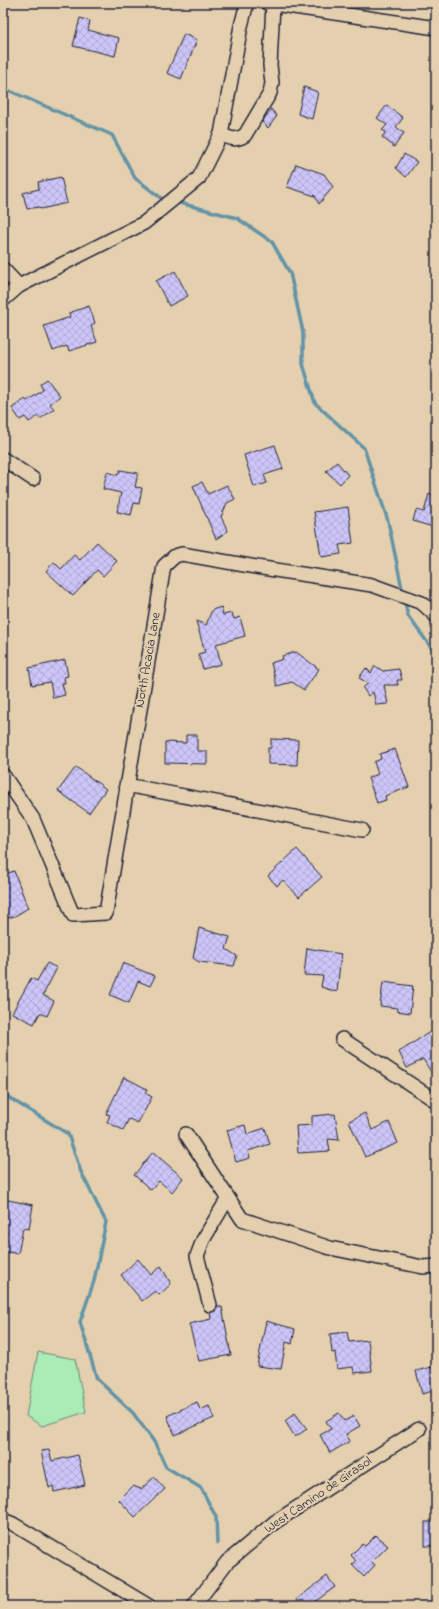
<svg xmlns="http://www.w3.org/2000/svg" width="439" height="1609" font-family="'Indie Flower',sans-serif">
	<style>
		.green { fill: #aaecb5; stroke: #668778 }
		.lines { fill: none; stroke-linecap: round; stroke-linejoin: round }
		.stream { stroke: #6493a7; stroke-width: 3.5 }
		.building { fill: url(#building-cross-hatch); stroke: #22223b }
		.minor-casing { stroke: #22223b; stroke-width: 16 }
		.minor { stroke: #e4d0ae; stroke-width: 13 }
		.labels { text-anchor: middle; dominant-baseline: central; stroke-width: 4; stroke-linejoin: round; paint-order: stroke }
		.street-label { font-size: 13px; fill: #22223b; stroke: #e4d0ae }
	</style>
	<defs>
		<pattern id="building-cross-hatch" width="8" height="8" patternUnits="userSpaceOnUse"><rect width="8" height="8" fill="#ccc5f7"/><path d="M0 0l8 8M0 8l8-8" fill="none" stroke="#afa9d5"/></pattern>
	</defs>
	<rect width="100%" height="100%" fill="#e4d0ae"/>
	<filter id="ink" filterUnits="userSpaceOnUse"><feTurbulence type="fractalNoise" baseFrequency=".025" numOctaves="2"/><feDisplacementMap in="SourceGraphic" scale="8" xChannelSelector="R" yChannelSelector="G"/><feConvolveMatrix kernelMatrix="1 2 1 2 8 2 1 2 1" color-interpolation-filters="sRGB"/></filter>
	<g filter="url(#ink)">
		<polygon class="green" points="38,1352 75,1359 86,1412 42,1426 26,1416"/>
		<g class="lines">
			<g class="stream">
				<polyline points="3,88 112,135 135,178 161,198 168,200"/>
				<polyline points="176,202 237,218 272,242 290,273 303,332 303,364 315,403 364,448 388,521 403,593"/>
				<polyline points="404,599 408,616 436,654"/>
				<polyline points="3,1094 68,1134 81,1172 106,1222 94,1281 80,1322 97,1379 133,1413 155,1443 166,1467 201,1488 216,1517 217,1543"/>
			</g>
		</g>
		<g class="building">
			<polygon points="80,18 90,21 88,30 119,38 115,56 73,46"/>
			<polygon points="184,34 197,40 181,79 167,73"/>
			<polygon points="304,87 318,92 312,119 298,114"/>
			<polygon points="387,105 403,118 396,127 404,133 394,147 382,137 386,132 382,130 387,125 377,118"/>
			<polygon points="271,109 277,116 268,128 262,122"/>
			<polygon points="404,154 417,162 406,177 396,168"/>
			<polygon points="296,164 324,174 333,187 319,204 315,196 287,187"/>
			<polygon points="61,177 67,203 41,209 39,207 27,209 23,193 39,189 38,182"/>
			<polygon points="175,271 188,296 169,306 156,281"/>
			<polygon points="89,306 95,323 91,326 97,342 69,351 67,346 53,351 44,326 70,317 69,313"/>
			<polygon points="47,379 60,396 50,404 54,409 40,419 38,416 29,422 25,417 20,420 12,408 25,399 27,401 43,390 40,384"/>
			<polygon points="275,445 283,469 264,475 267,483 254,487 244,455"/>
			<polygon points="337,462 348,475 340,484 326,471"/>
			<polygon points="120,470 138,473 135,487 142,488 139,504 134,503 131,515 117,512 121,493 103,489 107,472 118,475"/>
			<polygon points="202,482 208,494 227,485 235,499 227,503 221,517 228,531 216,539 193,486"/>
			<polygon points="429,494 436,496 436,528 413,521 416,510 424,512"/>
			<polygon points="348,507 353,543 339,545 341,554 321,557 314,512"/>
			<polygon points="97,542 117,561 103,576 97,570 73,596 46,571 54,562 61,569 74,555 80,560"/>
			<polygon points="221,607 223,615 232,613 234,619 240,617 245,636 216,644 221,664 203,669 198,654 205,652 196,621 206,625 212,610"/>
			<polygon points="296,652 319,669 304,690 292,682 277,686 271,663 283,659 282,656"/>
			<polygon points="65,660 68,676 64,677 65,683 62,683 65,695 53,698 50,682 32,685 29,668"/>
			<polygon points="375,666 383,671 399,669 402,680 397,680 398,685 384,685 388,704 376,705 373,692 368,696 363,688 368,683 359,678 366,668 371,673"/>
			<polygon points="186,735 197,735 197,751 207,751 207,764 165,763 165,742 186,743"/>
			<polygon points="271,739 298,740 297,765 268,764 268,748 271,748"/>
			<polygon points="395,749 409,787 385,796 386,800 377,803 368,778 378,774 374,762 381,759 380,754"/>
			<polygon points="76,767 106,789 89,813 58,791"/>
			<polygon points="297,849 322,877 299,897 283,880 277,886 268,876"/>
			<polygon points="14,871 28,908 15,916 3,919 3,875"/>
			<polygon points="199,928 230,937 226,949 237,956 234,966 199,962 193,958"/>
			<polygon points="307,948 341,954 337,992 321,987 323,976 304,975"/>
			<polygon points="47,963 57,968 43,995 54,1001 47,1016 40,1013 34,1024 12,1013 31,978 37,981"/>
			<polygon points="123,963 155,976 150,986 138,981 129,1003 110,995"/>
			<polygon points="383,982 413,986 410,1013 397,1011 397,1008 380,1006"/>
			<polygon points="436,1028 436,1080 423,1059 407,1068 399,1052"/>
			<polygon points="124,1077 147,1089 145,1093 152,1097 138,1123 129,1119 123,1130 107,1122 110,1115 106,1114"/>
			<polygon points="365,1113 372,1130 389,1122 398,1143 365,1157 349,1121"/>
			<polygon points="335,1114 339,1140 328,1139 330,1151 298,1153 296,1126 312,1125 312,1116"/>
			<polygon points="245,1125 247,1134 265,1128 270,1144 248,1151 250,1158 236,1162 227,1130"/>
			<polygon points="153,1152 183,1178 172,1192 159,1181 151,1190 134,1175"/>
			<polygon points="3,1199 33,1205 29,1229 23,1228 18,1254 4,1251 6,1238 3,1238"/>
			<polygon points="138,1259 151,1275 161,1266 171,1284 159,1295 155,1291 142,1301 121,1275"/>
			<polygon points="218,1307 222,1307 231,1355 199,1361 189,1324 211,1319 210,1313 215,1311"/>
			<polygon points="266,1321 295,1329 292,1344 286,1342 281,1369 257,1366"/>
			<polygon points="347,1332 349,1342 368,1340 372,1371 354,1373 353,1367 337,1369 335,1352 332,1353 330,1334"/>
			<polygon points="436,1366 436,1390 422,1394 416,1371"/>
			<polygon points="197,1402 200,1410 209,1406 214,1418 175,1435 167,1416"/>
			<polygon points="295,1413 307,1429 295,1437 285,1421"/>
			<polygon points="339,1413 344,1421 354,1416 360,1426 346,1434 350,1441 330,1453 320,1435 331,1429 326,1421"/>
			<polygon points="49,1450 52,1461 78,1455 85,1485 54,1492 53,1486 49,1488 41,1451"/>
			<polygon points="154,1477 165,1489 135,1517 119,1500 133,1486 141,1489"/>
			<rect x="425" y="1522" width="11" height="24"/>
			<polygon points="376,1535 388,1546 372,1562 375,1565 364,1577 352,1565 356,1561 351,1555 362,1544 365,1546"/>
			<polygon points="327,1576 335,1587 316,1601 319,1606 302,1606 297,1599"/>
		</g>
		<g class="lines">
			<defs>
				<g id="minor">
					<polyline points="267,3 436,28"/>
					<path d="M221 134C230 139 236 141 245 135L270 93 272 83 270 65 273 4"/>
					<polyline points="3,269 19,286"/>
					<polyline points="3,300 19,286 144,223 199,178 221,134 241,26 247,3"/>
					<polyline points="3,459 33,479"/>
					<polyline points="3,775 33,819 73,915 106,913 164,566 175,556 182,554 256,567 372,585 422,603 436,616"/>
					<polyline points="126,785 362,830"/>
					<polyline points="342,1039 436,1101"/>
					<polyline points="186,1134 242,1219 330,1248 423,1267 436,1266"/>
					<polyline points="210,1305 197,1256 203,1240 228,1198"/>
					<polyline points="3,1520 13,1524 149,1606"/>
					<polyline points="194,1606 227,1562 275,1522 419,1429"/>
				</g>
			</defs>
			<use href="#minor" class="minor-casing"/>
			<use href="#minor" class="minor"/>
		</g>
	</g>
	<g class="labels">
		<g class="street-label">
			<text transform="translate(148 660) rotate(-80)">North Acacia Lane</text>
			<text transform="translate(318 1495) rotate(-34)">West Camino de Girasol</text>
		</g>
	</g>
	<rect width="439" height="1609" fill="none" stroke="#e4d0ae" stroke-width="16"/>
	<rect x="8" y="8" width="423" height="1593" fill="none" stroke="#22223b" stroke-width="1.5" filter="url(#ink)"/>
</svg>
